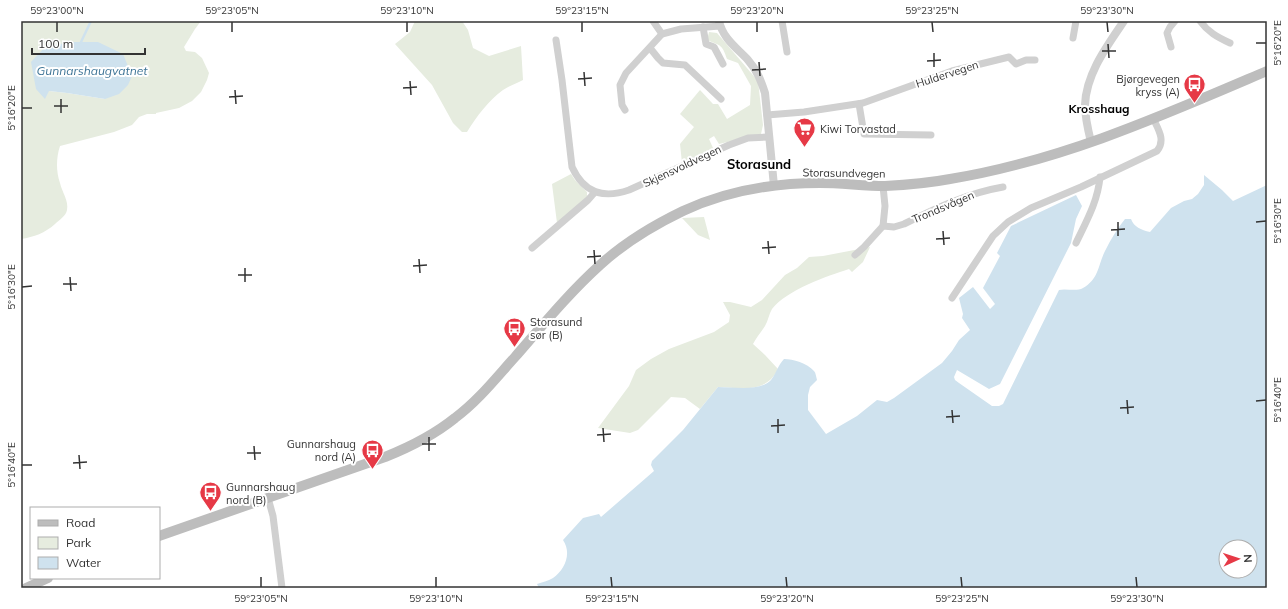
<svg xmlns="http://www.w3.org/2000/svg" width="1288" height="609" font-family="Mulish,sans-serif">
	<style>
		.green { fill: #e6ecdf; fill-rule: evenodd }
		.water { fill: #cfe2ee; fill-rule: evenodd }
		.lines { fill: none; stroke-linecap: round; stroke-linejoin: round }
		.stream { stroke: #cfe2ee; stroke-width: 2.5 }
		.minor { stroke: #d0d0d0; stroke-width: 7 }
		.tertiary { stroke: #d0d0d0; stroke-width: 8 }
		.secondary { stroke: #bdbdbd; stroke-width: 10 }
		.ticks { fill: none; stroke: #333; stroke-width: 1.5 }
		.labels { text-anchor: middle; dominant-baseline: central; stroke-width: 4; stroke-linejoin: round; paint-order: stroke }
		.street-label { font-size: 11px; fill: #333; stroke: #fff }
		.poi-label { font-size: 11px; fill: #333; stroke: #fff; text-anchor: start }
		.water-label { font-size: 12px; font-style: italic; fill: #3f7597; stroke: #fff }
		.neighbourhood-label { font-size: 12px; font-weight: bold; fill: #000; stroke: #fff }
		.quarter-label { font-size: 13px; font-weight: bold; fill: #000; stroke: #fff }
		.neatline { fill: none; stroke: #333; stroke-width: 1.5 }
		.ticks-label { font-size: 10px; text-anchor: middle; fill: #333 }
	</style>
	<rect width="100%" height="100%" fill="#fff"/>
	<g class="green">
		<path d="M21 21H201L195 29 184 47 186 51 195 52 202 58 209 73 207 80 201 92 192 101 179 108 156 113V114H147L139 117 132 125 114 132 60 146C56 158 56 172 60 183 62 192 69 201 67 210 66 216 59 220 55 224 45 233 34 237 21 239ZM74 42H98L105 99 67 93 49 91Z"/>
		<path d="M415 21H462L468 30 473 48 489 56 521 46 523 80C517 83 509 86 503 90 488 101 477 116 467 132H462L453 123 432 85 395 44 410 32Z"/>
		<path d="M709 32 717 33 758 81 763 125 761 134 719 144 714 136 709 139 713 148 682 163 680 144 694 127 680 114 700 90 713 104H718L727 119 750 105 751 86 738 63 727 59C722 44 721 46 707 40Z"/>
		<polygon points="571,174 575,180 587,192 587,196 586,200 557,223 552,184"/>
		<polygon points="704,217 710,240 698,235 682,218"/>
		<path d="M870 247 863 262 852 272 849 269C827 276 787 290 772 309 769 314 768 321 765 326 761 332 756 338 753 344L765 355 778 369C766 394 741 388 718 387L700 409 685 398 671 397 638 430 630 433 598 428 629 386 636 370 651 359 669 349 714 332 729 322 730 315 723 302H730L751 307 762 300 785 275 797 268 809 257 823 256Z"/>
	</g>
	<g class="water">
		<polygon points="74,42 98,42 123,54 132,76 128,85 119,94 105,99 67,93 49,91 45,99 36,89 31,62 46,46"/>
		<path d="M1204 175 1222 190 1233 201 1267 185V588H539L537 584C542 582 548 581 553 578 565 570 572 553 563 540L583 518 599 514 601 517 654 471 651 465 652 461 683 430 718 387C733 387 760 392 771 380 776 374 778 365 784 359 793 359 807 363 814 371 816 373 816 377 817 380L810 387 808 395V410L826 434 857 416 877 400 887 402 894 398 942 363 952 351 959 340 970 330 962 318 963 314 959 298 973 287 990 309 995 304 983 288 1000 256 997 253 1011 226 1076 195 1082 206 1076 219 1071 243 1000 384 989 389 957 370 954 377 955 380 959 383 992 406H999L1003 404 1059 290C1066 288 1076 292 1083 288 1099 279 1098 265 1105 251 1111 239 1117 229 1125 219H1131C1134 227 1141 230 1150 232L1171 208 1184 201 1192 199 1198 194 1204 185ZM1226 547H1250V571H1226Z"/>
	</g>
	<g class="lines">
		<polyline class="stream" points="81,42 91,21"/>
		<g class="minor">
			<polyline points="653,21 662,34"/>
			<polyline points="782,21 787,52"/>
			<path d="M1200 21C1208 32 1217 37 1230 43"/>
			<polyline points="703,27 706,44 714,47 723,64"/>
			<polyline points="1073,38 1076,21"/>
			<path d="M556 40 562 80 572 167C584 193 603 199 629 190L729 145 748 138 769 137"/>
			<polyline points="1171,47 1167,33 1170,27 1175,21"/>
			<polyline points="650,48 658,58 663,63 685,65 721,99"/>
			<polyline points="859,104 864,134 931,135"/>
			<polyline points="625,110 622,105 620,85 626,73 662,34 681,29 720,26"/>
			<polyline points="767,115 804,112 863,103 952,71 1009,57 1016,64 1026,60 1035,60"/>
			<path d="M883 226 894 227 904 224C936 208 968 193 1003 187"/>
			<path d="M1076 243C1086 222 1098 201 1100 177"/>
			<polyline points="532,248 588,200 595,192"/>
			<polyline points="855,255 864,247 883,226 885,206 883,186"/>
			<path d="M952 298 993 236 1008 222 1031 208 1081 187 1157 151C1166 140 1158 129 1153 118"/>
			<polyline points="268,498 273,516 282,588"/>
		</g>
		<g class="tertiary">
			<path d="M719 21C723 39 737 48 748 60 757 70 761 81 765 93L774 186"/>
			<path d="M1091 142C1088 130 1085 118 1085 105 1086 74 1107 46 1124 21"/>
		</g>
		<g class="secondary">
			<path d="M159 536 385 457C410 447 434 435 455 418 478 401 496 378 515 357 542 326 569 293 600 265 624 243 654 225 683 211 726 191 774 183 820 183 842 183 863 186 885 186 907 185 929 183 950 179 1061 161 1164 115 1267 71"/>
			<polyline points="26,588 48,578"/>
		</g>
	</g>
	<path class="ticks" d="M57 22V32M232 22V32M407 22V32M582 22V32M757 22V32M932 22 933 32M1107 22 1108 32M1256 43H1266M1108 44 1109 58M1102 51H1116M934 53V67M927 61 941 60M759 62 760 76M752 70 766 69M584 72 585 86M578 79 592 78M410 81 411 95M403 88 417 87M235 90 236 104M229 97 243 96M61 99V113M54 106H68M22 108H32M1118 222V236M1256 222 1266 221M1111 230 1125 229M943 231 944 245M936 239 950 238M768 241 769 254M762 248 776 247M594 250 595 264M587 257 601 256M419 259 420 273M413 266 427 265M245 268V282M238 275H252M70 277 71 291M63 284H77M22 287 32 286M1127 400 1128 414M1256 401 1266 400M1120 408 1134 407M952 410 953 423M946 417 960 416M778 419V433M771 426 785 425M603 428 604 442M597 435 611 434M429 437V451M422 444H436M254 446 255 460M247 453H261M79 455 80 469M73 463 87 462M22 465H32M261 577V587M436 577V587M611 577 612 587M786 577 787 587M961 577 962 587M1136 577 1137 587"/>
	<defs>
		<symbol id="bus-pin" viewBox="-11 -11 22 30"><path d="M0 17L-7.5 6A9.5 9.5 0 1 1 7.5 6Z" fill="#e63946" stroke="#fff"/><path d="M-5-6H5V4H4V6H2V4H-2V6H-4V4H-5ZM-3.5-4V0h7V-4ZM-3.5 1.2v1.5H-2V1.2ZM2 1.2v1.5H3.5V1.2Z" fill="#fff"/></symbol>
		<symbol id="supermarket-pin" viewBox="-11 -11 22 30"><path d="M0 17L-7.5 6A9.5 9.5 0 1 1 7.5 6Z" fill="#e63946" stroke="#fff"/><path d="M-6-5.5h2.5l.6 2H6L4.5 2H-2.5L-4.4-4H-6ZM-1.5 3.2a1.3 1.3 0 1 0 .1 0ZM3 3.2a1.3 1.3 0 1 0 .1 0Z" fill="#fff"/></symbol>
	</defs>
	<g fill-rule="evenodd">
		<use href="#bus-pin" x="1182" y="72" width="25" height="34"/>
		<use href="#supermarket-pin" x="792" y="116" width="25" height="34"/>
		<use href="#bus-pin" x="502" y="316" width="25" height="34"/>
		<use href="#bus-pin" x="360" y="438" width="25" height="34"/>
		<use href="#bus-pin" x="198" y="480" width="25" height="34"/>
	</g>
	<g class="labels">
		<g class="street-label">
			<text transform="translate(947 74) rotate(-18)">Huldervegen</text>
			<text transform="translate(682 166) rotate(-25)">Skjensvoldvegen</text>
			<text transform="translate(844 173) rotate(1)">Storasundvegen</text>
			<text transform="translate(943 207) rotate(-23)">Trondsvågen</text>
		</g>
		<g class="poi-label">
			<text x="1180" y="79" text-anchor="end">Bjørgevegen<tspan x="1180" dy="13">kryss (A)</tspan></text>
			<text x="820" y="129">Kiwi Torvastad</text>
			<text x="530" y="322">Storasund<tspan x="530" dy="13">sør (B)</tspan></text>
			<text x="356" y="444" text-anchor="end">Gunnarshaug<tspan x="356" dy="13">nord (A)</tspan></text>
			<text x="226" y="487">Gunnarshaug<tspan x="226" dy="13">nord (B)</tspan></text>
		</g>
		<g class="water-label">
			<text x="92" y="70">Gunnarshaugvatnet</text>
		</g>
		<g class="neighbourhood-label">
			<text x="1099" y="108">Krosshaug</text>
		</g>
		<g class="quarter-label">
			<text x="759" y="164">Storasund</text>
		</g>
	</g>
	<rect width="1288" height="609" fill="none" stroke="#ffffff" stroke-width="44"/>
	<rect x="30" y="507" width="130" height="72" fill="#ffffff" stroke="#adadad"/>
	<rect x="38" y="520" width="20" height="6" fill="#bdbdbd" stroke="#adadad"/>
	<text x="66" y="527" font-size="12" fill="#333333">Road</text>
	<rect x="38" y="537" width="20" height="12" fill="#e6ecdf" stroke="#adadad"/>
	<text x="66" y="547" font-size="12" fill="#333333">Park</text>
	<rect x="38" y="557" width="20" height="12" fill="#cfe2ee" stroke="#adadad"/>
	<text x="66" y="567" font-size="12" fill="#333333">Water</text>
	<g transform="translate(1238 559) rotate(87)"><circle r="19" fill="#ffffff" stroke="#adadad"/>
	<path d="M0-3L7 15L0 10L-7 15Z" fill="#e63946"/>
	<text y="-6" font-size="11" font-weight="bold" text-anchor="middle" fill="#333333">N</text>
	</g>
	<path d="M32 48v6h113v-6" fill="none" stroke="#333333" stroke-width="2"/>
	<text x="38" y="48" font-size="12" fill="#333333" stroke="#ffffff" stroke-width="3" paint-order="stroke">100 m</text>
	<rect x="22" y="22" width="1244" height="565" class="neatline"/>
	<g class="ticks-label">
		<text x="57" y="14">59°23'00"N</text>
		<text x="232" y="14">59°23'05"N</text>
		<text x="407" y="14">59°23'10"N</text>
		<text x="582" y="14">59°23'15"N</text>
		<text x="757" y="14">59°23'20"N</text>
		<text x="932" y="14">59°23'25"N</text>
		<text x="1107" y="14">59°23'30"N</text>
		<text transform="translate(1277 43) rotate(-90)" y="4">5°16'20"E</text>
		<text transform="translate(11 108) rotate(-90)" y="4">5°16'20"E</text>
		<text transform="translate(1277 221) rotate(-90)" y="4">5°16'30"E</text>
		<text transform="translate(11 287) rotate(-90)" y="4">5°16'30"E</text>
		<text transform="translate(1277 400) rotate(-90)" y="4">5°16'40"E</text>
		<text transform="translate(11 465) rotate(-90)" y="4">5°16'40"E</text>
		<text x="261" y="602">59°23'05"N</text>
		<text x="436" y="602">59°23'10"N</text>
		<text x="612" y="602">59°23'15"N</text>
		<text x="787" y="602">59°23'20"N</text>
		<text x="962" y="602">59°23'25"N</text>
		<text x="1137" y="602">59°23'30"N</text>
	</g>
</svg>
